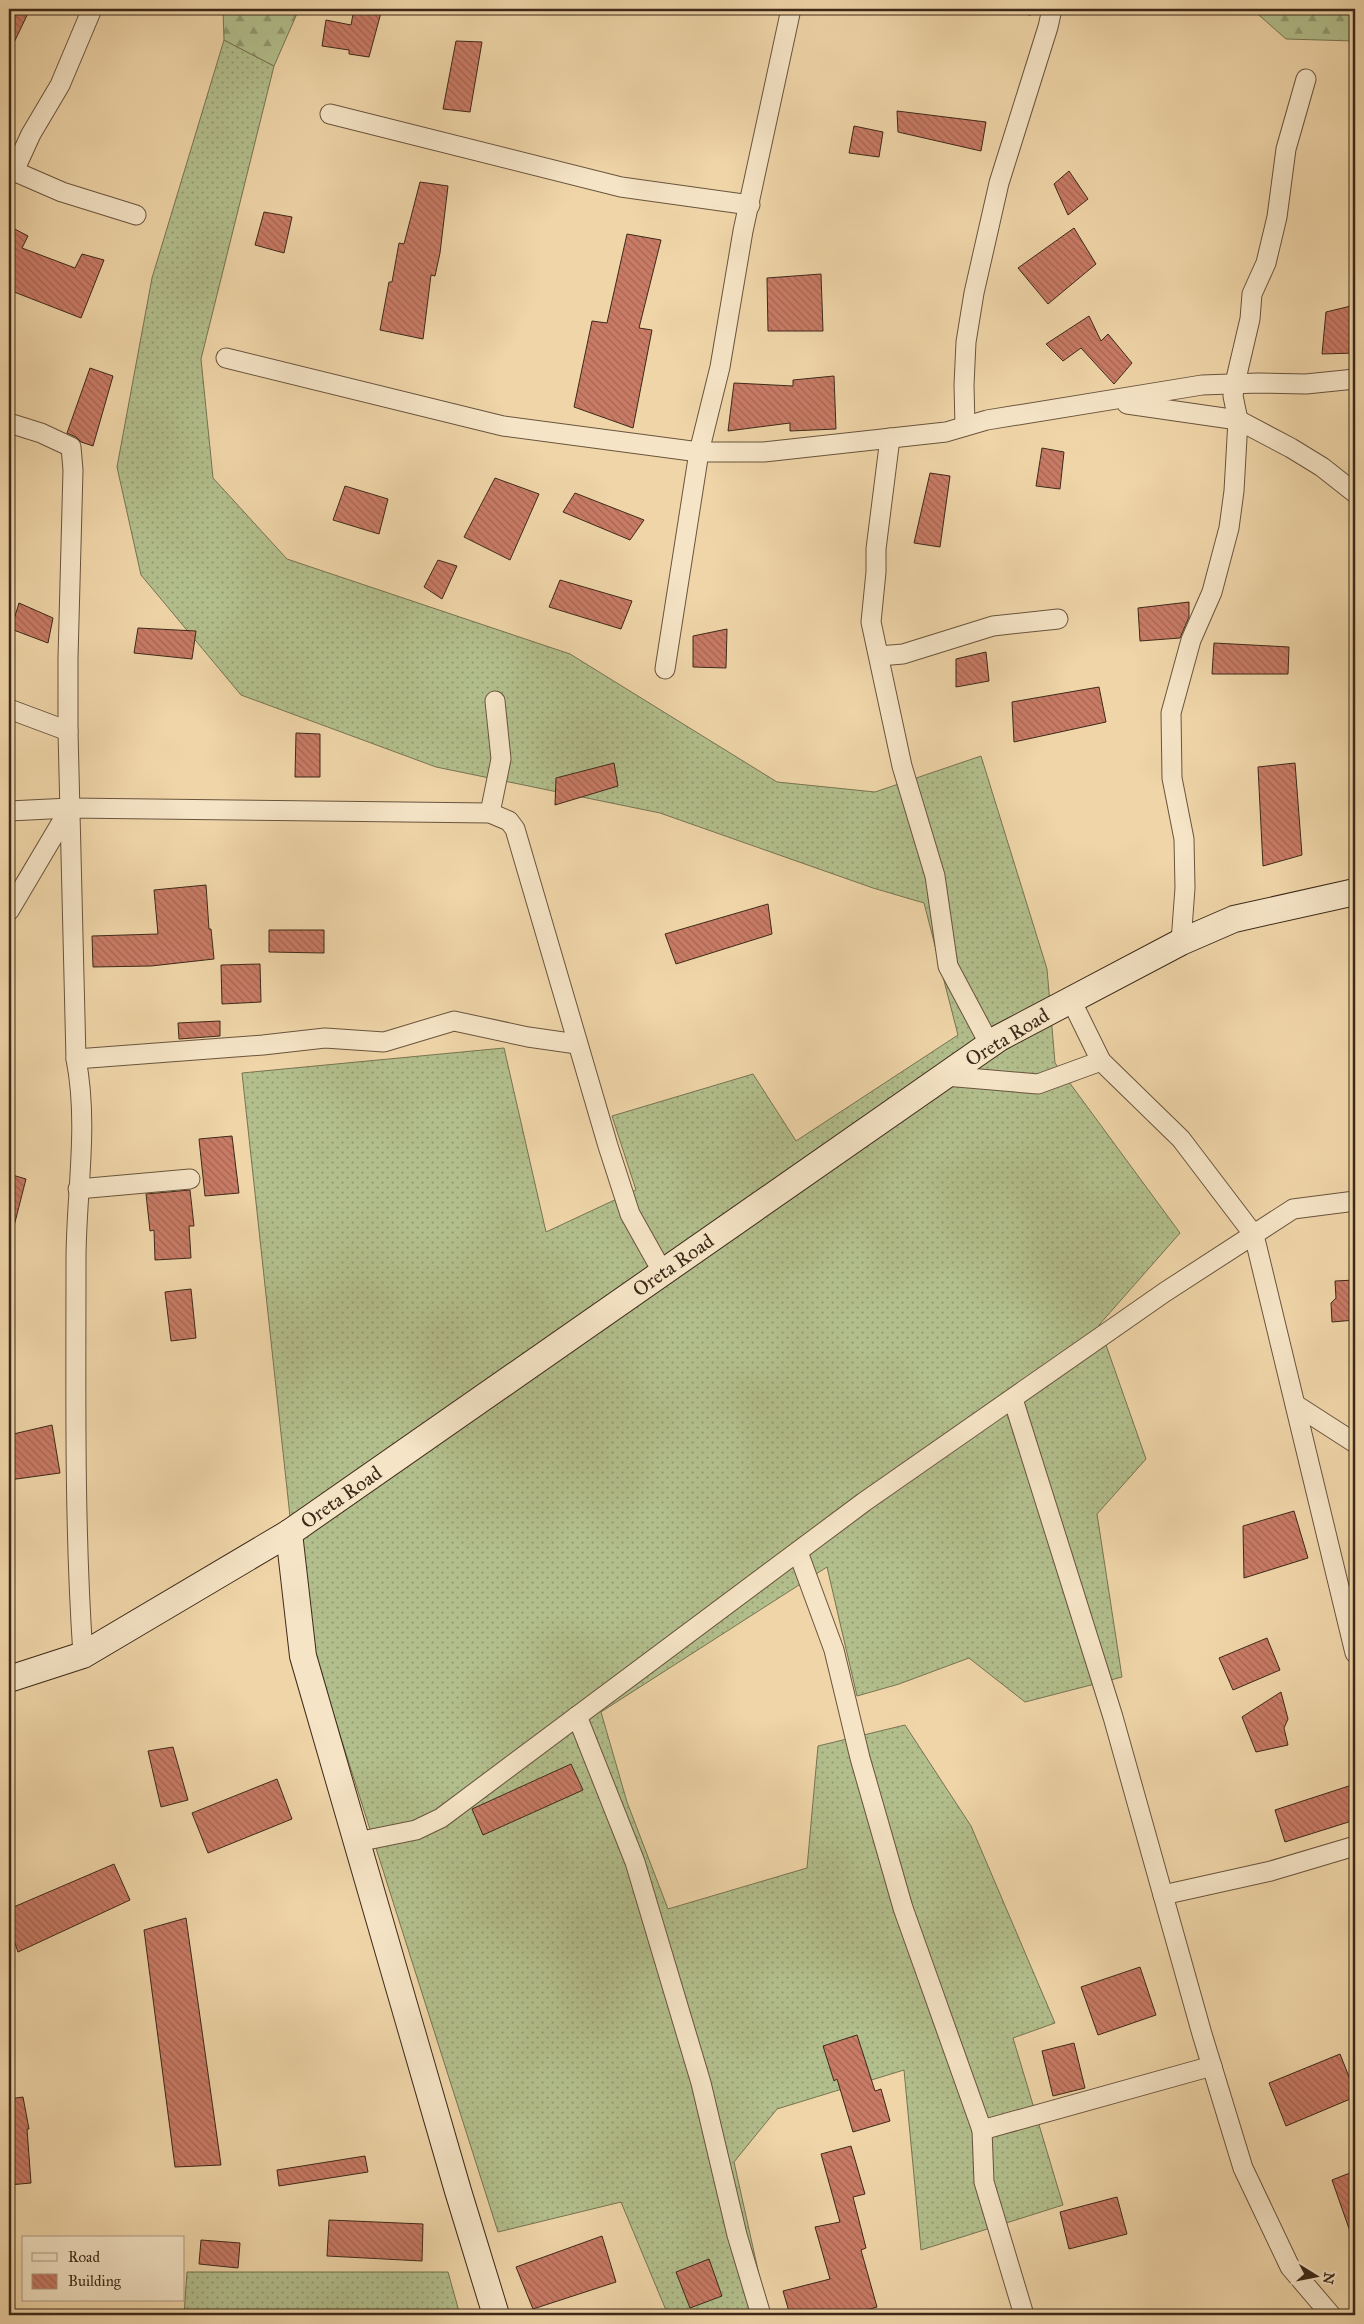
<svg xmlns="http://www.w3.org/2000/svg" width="1364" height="2324" font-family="'IM FELL Great Primer',serif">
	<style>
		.grass { fill: url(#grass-dots); stroke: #787452 }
		.forest { fill: url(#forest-firs); stroke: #787452 }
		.building { fill: url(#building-back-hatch); stroke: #3d2919 }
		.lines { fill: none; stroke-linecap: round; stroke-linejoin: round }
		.street-casing { stroke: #6a543d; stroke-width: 21 }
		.secondary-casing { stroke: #3d2919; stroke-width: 28 }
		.path { stroke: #3d2919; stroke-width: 3; stroke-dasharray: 4 2.5; stroke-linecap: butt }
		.street { stroke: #f5e4c6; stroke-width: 19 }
		.secondary { stroke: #f5e4c6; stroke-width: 26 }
		.labels { text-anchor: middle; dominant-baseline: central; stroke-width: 4; stroke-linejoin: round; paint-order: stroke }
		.street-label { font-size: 20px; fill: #3d2919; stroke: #f5e4c6 }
	</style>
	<defs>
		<pattern id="grass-dots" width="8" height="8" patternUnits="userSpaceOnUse" patternTransform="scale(1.25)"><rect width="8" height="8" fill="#b2be8c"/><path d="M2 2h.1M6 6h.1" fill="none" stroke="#929a72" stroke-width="1.8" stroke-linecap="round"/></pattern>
		<pattern id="forest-firs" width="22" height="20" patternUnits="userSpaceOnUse" patternTransform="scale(1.25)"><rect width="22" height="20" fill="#b2be8c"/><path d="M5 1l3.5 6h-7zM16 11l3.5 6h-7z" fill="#929a72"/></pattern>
		<pattern id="building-back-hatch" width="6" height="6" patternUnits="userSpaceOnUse" patternTransform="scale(1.25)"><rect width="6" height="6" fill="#c97b66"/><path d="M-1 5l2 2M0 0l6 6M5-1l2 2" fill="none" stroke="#a46553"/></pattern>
	</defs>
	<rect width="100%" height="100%" fill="#efd5a8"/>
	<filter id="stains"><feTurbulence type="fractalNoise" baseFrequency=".004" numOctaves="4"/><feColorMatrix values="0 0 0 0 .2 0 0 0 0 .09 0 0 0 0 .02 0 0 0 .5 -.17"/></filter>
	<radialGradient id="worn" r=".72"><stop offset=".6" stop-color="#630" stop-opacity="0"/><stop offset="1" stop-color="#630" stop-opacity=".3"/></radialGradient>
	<g class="grass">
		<polygon points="224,40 274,66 201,359 213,478 287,559 570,654 777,782 875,792 981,756 1047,969 1055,1063 1180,1233 1099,1325 1146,1459 1097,1514 1122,1677 1025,1702 969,1658 899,1684 857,1696 827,1567 601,1712 627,1802 668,1909 807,1868 818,1746 905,1725 971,1826 1055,2023 1013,2038 1063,2205 921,2250 904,2070 777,2109 734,2162 768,2315 668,2315 621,2202 498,2232 300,1609 242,1073 504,1048 546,1232 636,1190 612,1116 753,1074 796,1141 958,1035 924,903 873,888 660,813 436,767 241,695 141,575 117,467 152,278"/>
		<polygon points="187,2272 448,2272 460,2315 184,2315"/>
	</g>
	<g class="forest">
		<polygon points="223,9 299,9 274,66 224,40"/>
		<polygon points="1252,9 1355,9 1355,41 1286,39"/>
	</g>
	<g class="building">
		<polygon points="9,9 30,9 9,53"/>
		<polygon points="354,9 382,9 369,57 349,54 349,50 322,46 326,20 351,25"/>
		<polygon points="456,41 482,42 470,112 443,109"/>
		<polygon points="897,111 986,122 981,151 898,132"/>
		<polygon points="854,126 883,132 879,157 849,153"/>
		<polygon points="1069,171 1088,199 1068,215 1054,184"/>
		<polygon points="420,182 448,186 440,253 435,276 431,275 423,339 380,330 389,282 392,282 399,243 404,244"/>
		<polygon points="264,212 292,217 284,253 255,245"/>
		<polygon points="9,226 28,236 22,248 75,268 82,254 104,260 81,318 9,290"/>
		<polygon points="1074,228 1096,264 1048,304 1018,268"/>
		<polygon points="627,234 661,240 639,328 652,330 633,428 574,407 592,321 607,323"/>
		<polygon points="821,274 823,331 768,331 767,278"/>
		<polygon points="1355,305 1355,353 1322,354 1326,312"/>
		<polygon points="1089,316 1101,341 1108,334 1132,363 1114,384 1081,348 1063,361 1046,344"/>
		<polygon points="90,368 113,376 93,446 81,442 76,437 67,433"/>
		<polygon points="834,376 836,429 790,431 790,423 728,431 734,383 793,386 793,380"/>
		<polygon points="1042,448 1064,452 1060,489 1036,486"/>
		<polygon points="930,473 950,476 940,547 914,543"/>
		<polygon points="495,478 539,494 510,560 464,537"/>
		<polygon points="345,486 388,499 379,534 333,520"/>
		<polygon points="575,493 644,520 630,540 563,512"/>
		<polygon points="438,560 457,566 442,599 424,587"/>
		<polygon points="560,580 632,601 621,629 549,607"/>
		<polygon points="1189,602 1189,617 1180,638 1140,641 1138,608"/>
		<polygon points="19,603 53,618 48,643 11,629"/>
		<polygon points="138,628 196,631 192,659 134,653"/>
		<polygon points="727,629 726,668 693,667 693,636"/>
		<polygon points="1214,643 1289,647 1288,674 1212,674"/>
		<polygon points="986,652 989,681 956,687 956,659"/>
		<polygon points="1099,687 1106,722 1014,742 1012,702"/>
		<polygon points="296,733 320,734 320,777 295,777"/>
		<polygon points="614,763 618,786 555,805 556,778"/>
		<polygon points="1295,763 1302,855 1263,866 1258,767"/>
		<polygon points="206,885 209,929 211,929 214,959 151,966 93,967 92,936 158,934 154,890"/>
		<polygon points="768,904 772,934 676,964 665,934"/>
		<polygon points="269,930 324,930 324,953 269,952"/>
		<polygon points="260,964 261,1002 222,1004 221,965"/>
		<polygon points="220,1021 220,1036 179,1039 178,1023"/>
		<polygon points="232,1136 239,1193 205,1196 199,1139"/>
		<polygon points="9,1174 26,1179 14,1226 9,1225"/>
		<polygon points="190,1190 194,1226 189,1226 191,1258 155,1260 154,1230 150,1231 146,1194"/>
		<polygon points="1355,1280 1355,1320 1332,1322 1331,1303 1336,1298 1335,1281"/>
		<polygon points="191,1289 196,1338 171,1341 165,1292"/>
		<polygon points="52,1425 60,1473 9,1480 9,1435"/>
		<polygon points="1294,1511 1308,1558 1244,1578 1243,1526"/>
		<polygon points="1267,1638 1280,1670 1233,1690 1219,1658"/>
		<polygon points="1281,1692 1288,1719 1284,1728 1288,1745 1256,1752 1242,1717"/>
		<polygon points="173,1747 188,1800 161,1807 148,1751"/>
		<polygon points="571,1764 583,1790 483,1835 472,1809"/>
		<polygon points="277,1779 292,1819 208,1853 192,1813"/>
		<polygon points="1355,1784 1355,1820 1285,1842 1275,1810"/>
		<polygon points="114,1864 130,1900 18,1952 9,1926 9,1909"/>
		<polygon points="186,1918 221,2165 175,2167 144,1930"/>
		<polygon points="1140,1967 1156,2015 1098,2035 1081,1987"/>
		<polygon points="857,2035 875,2091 881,2089 890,2121 853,2132 837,2079 834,2081 823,2046"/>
		<polygon points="1074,2043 1085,2088 1053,2096 1042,2051"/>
		<polygon points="1340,2054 1355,2092 1355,2097 1286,2126 1269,2083"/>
		<polygon points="23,2097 29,2129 27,2129 31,2183 9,2185 9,2099"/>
		<polygon points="851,2146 865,2194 853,2197 866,2248 861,2250 877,2307 849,2315 790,2315 783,2291 830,2279 815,2227 840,2222 821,2154"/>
		<polygon points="365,2156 368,2172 279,2186 277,2170"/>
		<polygon points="1355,2171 1355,2239 1353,2240 1332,2180"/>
		<polygon points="1117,2197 1127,2234 1069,2249 1060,2212"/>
		<polygon points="329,2220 423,2224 422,2261 327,2256"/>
		<polygon points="602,2236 616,2282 533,2309 516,2267"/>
		<polygon points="201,2240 240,2243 238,2268 199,2264"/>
		<polygon points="709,2259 722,2296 690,2308 676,2272"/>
	</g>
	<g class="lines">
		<defs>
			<g id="street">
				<polyline points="330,114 621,187 750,205"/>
				<polyline points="9,169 62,192 136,215"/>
				<polyline points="14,171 31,134 60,85 92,9"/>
				<polyline points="226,358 503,426 699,452 764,452 946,432 987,420 1202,385 1258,383 1306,384 1355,379"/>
				<polyline points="1127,404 1238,420 1291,448 1322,467 1355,493"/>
				<path d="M9 423 41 433 71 447 73 470 68 658V731L76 1059C89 1125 76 1194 76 1260 76 1390 74 1525 83 1655"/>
				<polyline points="965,426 964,385 966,342 974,293 999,183 1048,27 1052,9"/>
				<polyline points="890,438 876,549 876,572 871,622 902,766 935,876 948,966 990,1045"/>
				<polyline points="879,656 903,654 993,626 1058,619"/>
				<polyline points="665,669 699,452 720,367 743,231 791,9"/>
				<polyline points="9,709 68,731"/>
				<polyline points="9,811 70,808 490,813 509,821 515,829 608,1146 630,1214 663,1273"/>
				<polyline points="490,813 501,759 495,701"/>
				<polyline points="9,911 70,808"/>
				<polyline points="1181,942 1185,888 1184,839 1172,778 1171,713 1191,640 1212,592 1229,528 1234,491 1238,420 1233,396 1235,383 1250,319 1252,294 1266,263 1277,217 1286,149 1306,79"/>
				<polyline points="1071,1000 1101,1061 1181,1139 1254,1235 1355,1653"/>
				<polyline points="76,1059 263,1045 325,1038 384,1042 454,1021 528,1037 577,1044"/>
				<polyline points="945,1076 1038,1084 1101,1061"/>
				<polyline points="78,1189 190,1179"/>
				<polyline points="1013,1399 1113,1717 1202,2034 1243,2168 1290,2267 1331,2315"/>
				<polyline points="1296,1405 1355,1443"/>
				<polyline points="798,1552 834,1650 860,1758 903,1908 982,2130"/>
				<polyline points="577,1716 635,1862 701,2083 737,2235 761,2315"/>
				<polyline points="357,1842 416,1830 441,1818 864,1502 1165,1292 1293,1209 1355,1201"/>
				<polyline points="1163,1895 1271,1871 1355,1846"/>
				<polyline points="1024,2315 984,2182 982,2130 1212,2066"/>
			</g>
			<g id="secondary">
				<polyline points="289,1533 303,1656 458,2191 496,2315"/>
				<polyline points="9,1679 83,1655 289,1533 999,1038 1181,942 1234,919 1355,892"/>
			</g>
		</defs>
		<use href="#street" class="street-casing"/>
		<use href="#secondary" class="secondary-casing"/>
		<polyline class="path" points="983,9 1031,14"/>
		<use href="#street" class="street"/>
		<use href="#secondary" class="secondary"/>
	</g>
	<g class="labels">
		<g class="street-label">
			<text transform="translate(1007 1037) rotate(-31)">Oreta Road</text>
			<text transform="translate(673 1265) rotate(-35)">Oreta Road</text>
			<text transform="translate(341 1497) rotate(-35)">Oreta Road</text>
		</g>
	</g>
	<rect width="1364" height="2324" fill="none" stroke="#efd5a8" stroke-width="30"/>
	<rect x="10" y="10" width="1344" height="2304" fill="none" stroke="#3d2919" stroke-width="2.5"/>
	<rect x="15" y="15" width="1334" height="2294" fill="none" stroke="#3d2919"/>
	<rect x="22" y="2236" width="162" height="65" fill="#f5e4c6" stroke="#ab9981"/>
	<rect x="32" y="2253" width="25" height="8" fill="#f5e4c6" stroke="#ab9981"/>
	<text x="68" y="2262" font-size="15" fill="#3d2919">Road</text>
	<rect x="32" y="2274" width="25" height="15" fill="url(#building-back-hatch)" stroke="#ab9981"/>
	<text x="68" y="2286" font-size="15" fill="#3d2919">Building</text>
	<g transform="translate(1316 2276) rotate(100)" stroke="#f5e4c6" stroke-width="4" paint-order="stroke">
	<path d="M0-4L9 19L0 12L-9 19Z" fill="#3d2919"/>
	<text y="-8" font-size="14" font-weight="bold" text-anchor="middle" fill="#3d2919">N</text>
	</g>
	<rect width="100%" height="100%" filter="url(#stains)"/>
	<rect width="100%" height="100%" fill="url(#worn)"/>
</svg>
